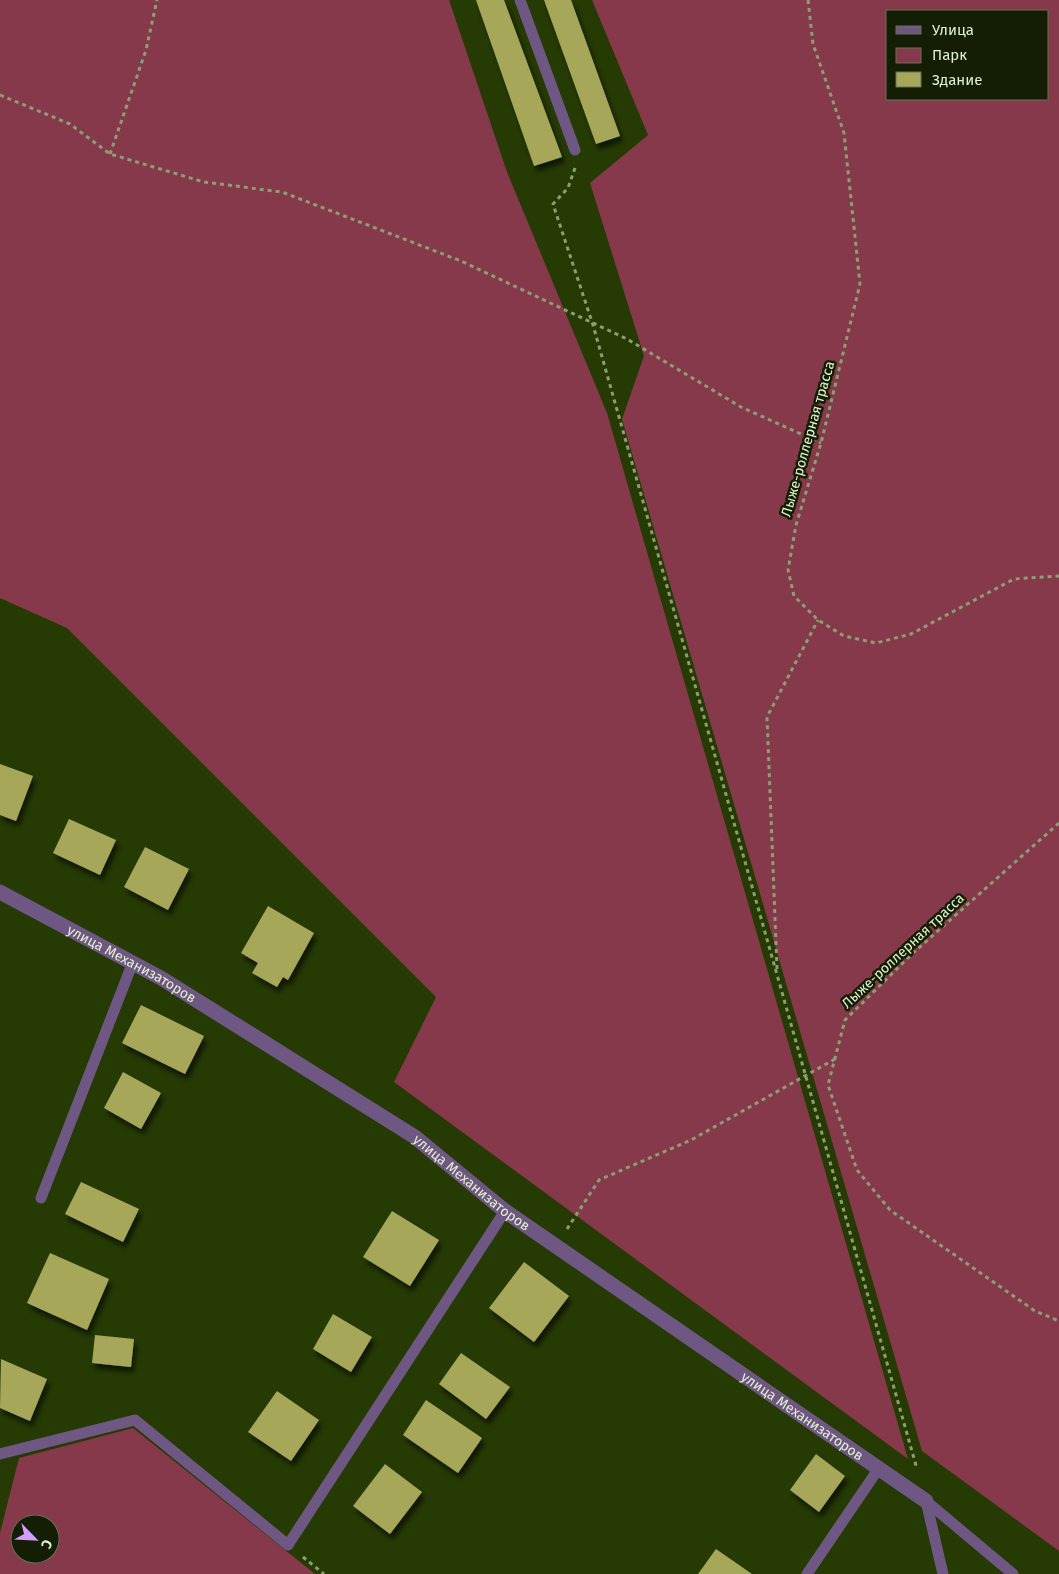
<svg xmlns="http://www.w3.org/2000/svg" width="1059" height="1574" font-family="'Fira Sans',sans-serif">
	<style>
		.green { fill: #86394a; fill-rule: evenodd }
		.building { fill: #a7a75a; filter: url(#shadow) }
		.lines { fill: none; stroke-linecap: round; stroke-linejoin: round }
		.path { stroke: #8c9e73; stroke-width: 3; stroke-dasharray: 4 4; stroke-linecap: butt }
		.lane { stroke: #6f5783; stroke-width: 11 }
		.street { stroke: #6f5783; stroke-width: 15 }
		.labels { text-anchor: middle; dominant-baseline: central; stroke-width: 5; stroke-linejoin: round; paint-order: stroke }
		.street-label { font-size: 14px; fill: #e0f1ce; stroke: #131e04 }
	</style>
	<defs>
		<filter id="shadow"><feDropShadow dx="3" dy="5.5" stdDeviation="2.5" flood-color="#0009"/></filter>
	</defs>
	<rect width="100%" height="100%" fill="#263a04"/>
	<g class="green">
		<polygon points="0,0 449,0 507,172 607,413 908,1459 394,1082 436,997 67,628 0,598"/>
		<path d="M592 0H1059V1551L922 1451 622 419 644 356 590 183 648 135ZM1048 11V99H888V11Z"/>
		<path d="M133 1428 315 1574H0V1533L19 1458ZM20 1524H50V1554H20Z"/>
	</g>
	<g class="building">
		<polygon points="476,0 504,0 562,157 534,166"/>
		<polygon points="544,0 571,0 620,136 596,144"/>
		<polygon points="0,764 33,776 16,821 0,815"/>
		<polygon points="69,819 116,840 100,875 53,853"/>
		<polygon points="145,847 189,869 168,910 124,887"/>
		<polygon points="268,906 314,933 288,980 283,977 277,987 252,973 258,963 241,953"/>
		<polygon points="141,1005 204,1036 185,1074 122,1043"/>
		<polygon points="123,1072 161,1093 141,1129 104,1108"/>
		<polygon points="81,1182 139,1209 123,1242 65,1214"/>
		<polygon points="392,1211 439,1240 410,1286 363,1257"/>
		<polygon points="50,1253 109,1279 87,1330 27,1303"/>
		<polygon points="524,1262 569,1296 534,1342 489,1308"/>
		<polygon points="333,1314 372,1337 351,1372 313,1349"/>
		<polygon points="95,1335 134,1339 131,1367 92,1363"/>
		<polygon points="461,1353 510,1387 486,1419 439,1384"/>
		<polygon points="1,1359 47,1379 30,1421 0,1408"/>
		<polygon points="277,1391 319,1420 291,1461 248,1432"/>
		<polygon points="426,1400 482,1438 458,1473 403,1435"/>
		<polygon points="816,1454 845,1476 819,1512 790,1490"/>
		<polygon points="385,1464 422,1492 390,1534 353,1506"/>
		<polygon points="716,1549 752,1574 698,1574"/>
	</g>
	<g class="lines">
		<g class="path">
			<polyline points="808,0 813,44 844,133 860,284 821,443 796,525 788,570 794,596 818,620 844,636 876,643 911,634 1014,579 1059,576"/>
			<polyline points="0,95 70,124 110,154 204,182 282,192 461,261 627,339 741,407 821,443"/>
			<polyline points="110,154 146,50 157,0"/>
			<polyline points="575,168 568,188 553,204 593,325 917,1469"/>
			<polyline points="1059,823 912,954 845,1020 828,1085 857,1170 890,1210 1035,1311 1059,1321"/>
			<polyline points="777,969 767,717 818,620"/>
			<polyline points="567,1229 599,1180 691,1140 835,1059"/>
			<polyline points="303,1557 324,1574"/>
		</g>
		<g class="lane">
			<polyline points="520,0 575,150"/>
			<polyline points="41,1198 133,962"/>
			<polyline points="0,1454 135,1420 288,1545 505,1211"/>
			<polyline points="926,1501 1013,1574"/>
			<polyline points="926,1501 943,1574"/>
			<polyline points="807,1574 879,1468"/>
		</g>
		<path class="street" id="s1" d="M0 892 161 978 415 1137 505 1211 926 1501"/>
	</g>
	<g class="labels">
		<g class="street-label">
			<text transform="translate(808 439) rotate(-74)">Лыже-роллерная трасса</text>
			<text transform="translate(903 951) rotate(-43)">Лыже-роллерная трасса</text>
			<text stroke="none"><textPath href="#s1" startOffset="150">улица Механизаторов</textPath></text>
			<text stroke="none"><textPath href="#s1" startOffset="555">улица Механизаторов</textPath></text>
			<text stroke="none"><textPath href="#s1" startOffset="960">улица Механизаторов</textPath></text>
		</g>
	</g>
	<rect x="886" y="10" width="162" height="90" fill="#131e04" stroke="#657255"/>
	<rect x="896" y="26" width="25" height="8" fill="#6f5783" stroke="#657255"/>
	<text x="932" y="35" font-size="15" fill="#e0f1ce">Улица</text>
	<rect x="896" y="48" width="25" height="15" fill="#86394a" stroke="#657255"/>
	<text x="932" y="60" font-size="15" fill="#e0f1ce">Парк</text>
	<rect x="896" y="72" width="25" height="15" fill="#a7a75a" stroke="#657255"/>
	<text x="932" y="85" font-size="15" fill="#e0f1ce">Здание</text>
	<g transform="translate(35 1539) rotate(114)"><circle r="24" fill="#131e04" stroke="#657255"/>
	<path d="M0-4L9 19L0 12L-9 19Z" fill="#d29dfd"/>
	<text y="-8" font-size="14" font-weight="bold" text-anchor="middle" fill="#e0f1ce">С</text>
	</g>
</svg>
